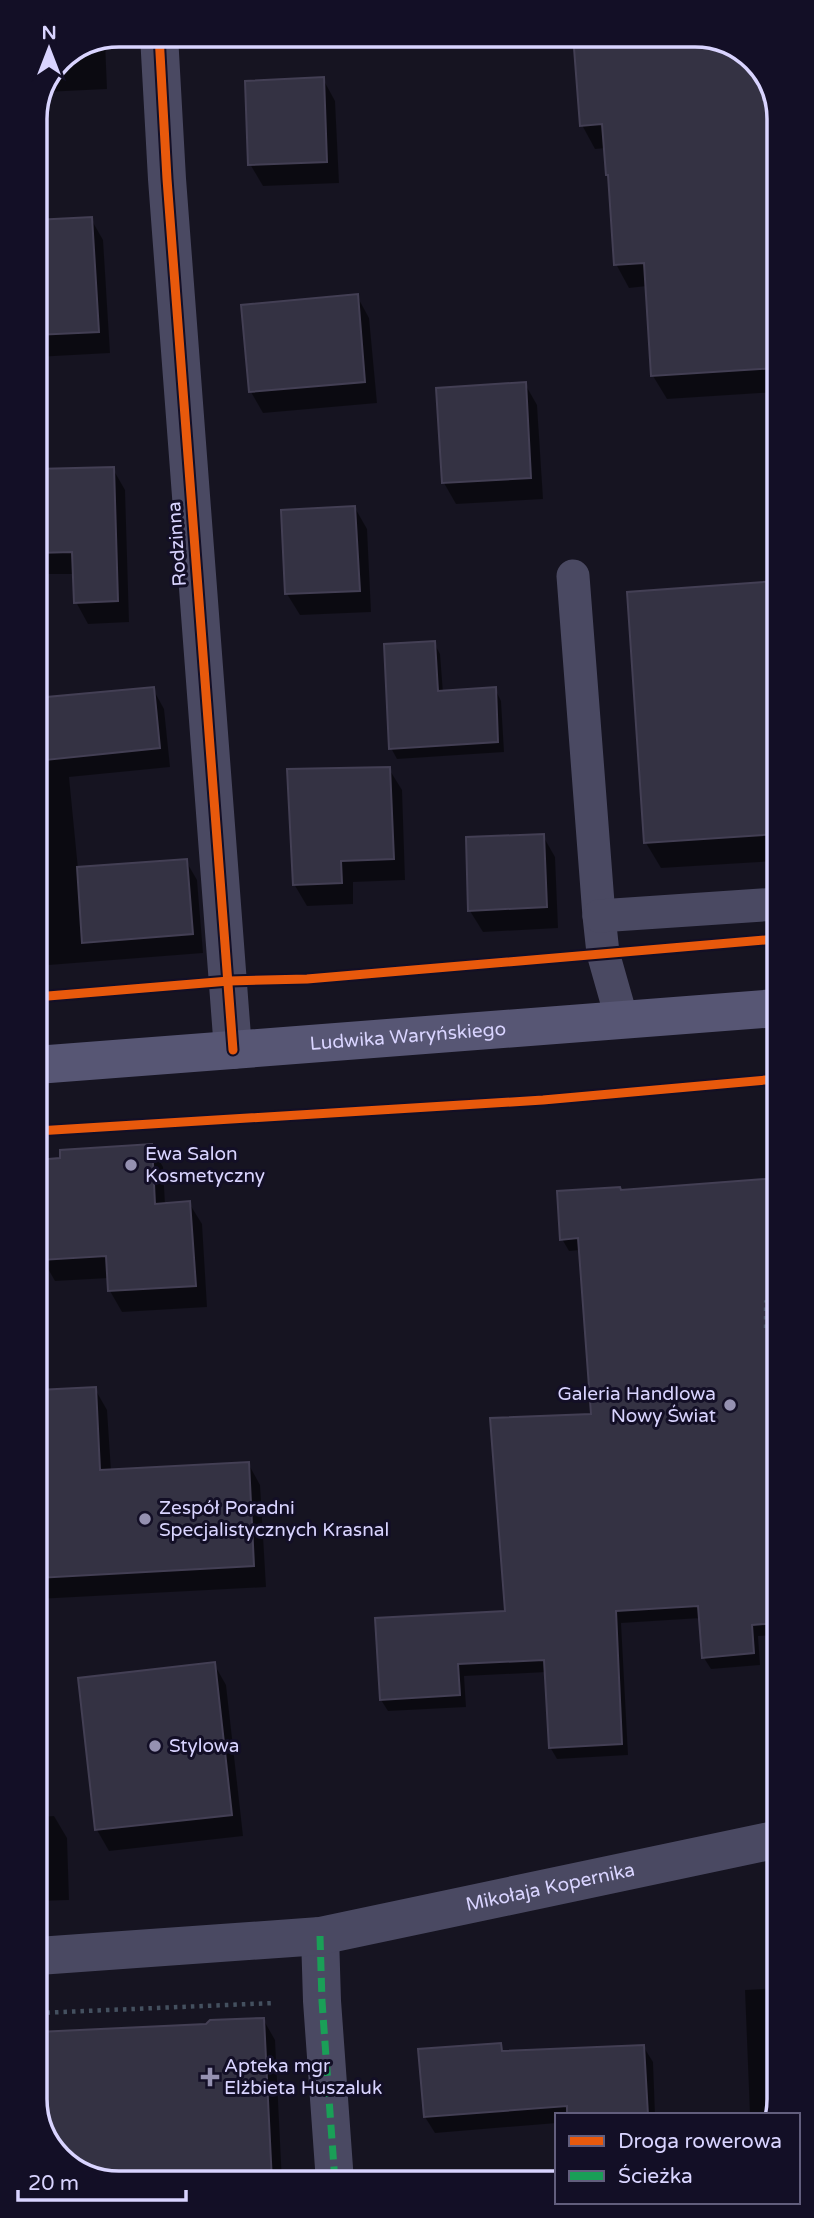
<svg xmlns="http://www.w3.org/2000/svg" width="814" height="2218" font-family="'Varela Round',sans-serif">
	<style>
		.shadow { fill: #0007 }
		.building { fill: #343243; stroke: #433f54; stroke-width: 2 }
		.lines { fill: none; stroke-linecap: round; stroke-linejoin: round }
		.path { stroke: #44505f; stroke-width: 4.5; stroke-dasharray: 3.5 5; stroke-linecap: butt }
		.lane { stroke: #4a4962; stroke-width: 33 }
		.street { stroke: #4a4962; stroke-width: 38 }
		.secondary { stroke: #575674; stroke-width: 38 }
		.quiet { stroke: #1a9f57; stroke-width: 7; stroke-dasharray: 14 7; stroke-linecap: butt }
		.cycleway-casing { stroke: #130f26; stroke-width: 13 }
		.cycleway { stroke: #e8590c; stroke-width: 9 }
		.poi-dot { fill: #9591b1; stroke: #130f26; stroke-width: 2.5 }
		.labels { text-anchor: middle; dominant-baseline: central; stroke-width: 6; stroke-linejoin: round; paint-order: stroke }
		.street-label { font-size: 19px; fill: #d9d4ff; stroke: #130f26 }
		.poi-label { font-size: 19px; fill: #d9d4ff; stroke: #130f26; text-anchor: start }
		.rim { fill: none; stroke: #d9d4ff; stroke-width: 3.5 }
	</style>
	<rect width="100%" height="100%" fill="#161421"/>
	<g class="shadow">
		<polygon points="701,35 746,53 776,97 776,392 667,399 653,376 647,286 629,288 616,264 610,179 606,148 595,149 582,125"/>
		<polygon points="105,41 107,89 45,92 60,59"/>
		<polygon points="323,79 335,101 339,183 263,186 250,164"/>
		<polygon points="91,219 103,240 110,353 36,357 35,238"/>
		<polygon points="357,296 369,318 377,403 263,413 251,392"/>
		<polygon points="525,384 537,405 543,499 456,504 444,483 438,389"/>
		<polygon points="113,469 125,490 129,622 88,624 76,602 75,574 45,574 36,558 36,471"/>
		<polygon points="355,508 367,529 371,612 300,615 287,594"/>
		<polygon points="777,583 777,879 775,861 661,868 646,843"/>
		<polygon points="434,643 440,654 443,693 495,689 501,701 504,752 397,759 391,748"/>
		<polygon points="153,689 164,709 170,767 69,777 78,869 186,861 197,880 203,953 36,966 36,700"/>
		<polygon points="389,769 402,790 405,880 353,882 353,904 307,906 294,884"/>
		<polygon points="543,836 555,857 558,928 483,932 470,911"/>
		<polygon points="151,1146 163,1167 165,1205 189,1203 202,1224 207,1307 122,1312 110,1291 109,1278 55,1281 43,1260 37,1161 62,1160"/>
		<polygon points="778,1180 778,1635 758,1636 760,1665 711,1669 704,1658 701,1618 621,1623 628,1755 557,1759 550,1747 547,1672 464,1676 466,1707 388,1711 381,1700 507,1612 593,1415 581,1250 569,1251 562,1239 621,1192"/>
		<polygon points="95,1389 107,1410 111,1471 248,1463 260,1485 266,1587 37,1599 37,1422 42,1421"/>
		<polygon points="214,1664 226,1685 243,1836 109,1851 97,1830 80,1679"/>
		<polygon points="54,1816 67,1838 69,1900 38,1901 38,1817"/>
		<polygon points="779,1988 779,2099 774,2115 750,2115 745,1990"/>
		<polygon points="263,2019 275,2040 282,2182 113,2183 64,2162 38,2121 38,2034 207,2026"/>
		<polygon points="500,2045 505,2053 643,2046 653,2062 655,2115 557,2115 557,2123 435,2133 425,2117"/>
	</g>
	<g class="building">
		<polygon points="573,35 701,35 746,53 776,97 776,368 651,376 644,263 614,265 608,175 606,175 602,124 580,126"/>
		<polygon points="324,77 327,162 248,165 245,81"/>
		<polygon points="92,217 99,332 35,335 35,220"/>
		<polygon points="358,294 365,382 249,392 241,305"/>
		<polygon points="526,382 531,478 442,483 436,388"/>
		<polygon points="114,467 118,601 74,603 72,552 36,553 36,469"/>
		<polygon points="355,506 360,591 285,594 281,510"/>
		<polygon points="777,581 777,834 644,843 627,592"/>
		<polygon points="435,641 438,691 496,687 498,742 389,749 384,644"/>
		<polygon points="154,687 160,748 36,761 36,698"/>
		<polygon points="390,767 394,859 341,861 342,883 293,885 287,769"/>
		<polygon points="544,834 547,907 468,911 466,837"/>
		<polygon points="187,859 193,934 82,943 77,867"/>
		<polygon points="152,1144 155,1204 190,1201 196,1286 108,1291 106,1256 41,1260 37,1160 60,1158 60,1150"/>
		<polygon points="778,1178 778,1623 752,1625 754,1653 702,1658 698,1606 616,1611 622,1744 549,1748 544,1660 458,1664 460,1695 380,1700 375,1618 505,1611 490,1418 591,1414 578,1238 560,1240 557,1191 620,1187 621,1190"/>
		<polygon points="96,1387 100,1470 249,1462 254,1566 37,1578 37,1421 40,1421 38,1390"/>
		<polygon points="215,1662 232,1815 95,1830 78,1678"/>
		<polygon points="264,2018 272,2182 113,2183 64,2162 38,2121 38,2032 206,2024 210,2020"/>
		<polygon points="501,2043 502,2051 644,2045 648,2115 567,2115 567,2106 424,2117 418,2049"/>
	</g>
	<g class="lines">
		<g class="path">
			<polyline points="766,1328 766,1302 778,1302"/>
			<polyline points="38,2013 274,2003"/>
		</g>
		<g class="lane">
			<polyline points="573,576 599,916 603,953 622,1020"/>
			<polyline points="599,916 777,904"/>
		</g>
		<g class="street">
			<polyline points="159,35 167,179 233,1050"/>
			<polyline points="320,1936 322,2001 335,2182"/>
			<path id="s1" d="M38 1956 320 1936 779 1839"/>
		</g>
		<path class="secondary" id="s2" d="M36 1065 777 1008"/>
		<polyline class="quiet" points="320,1936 322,2001 335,2182"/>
		<defs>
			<g id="cycleway">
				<polyline points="159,35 167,179 233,1050"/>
				<polyline points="36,997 229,981 307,979 777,939"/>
				<polyline points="37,1131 543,1100 777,1079"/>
			</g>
		</defs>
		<use href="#cycleway" class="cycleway-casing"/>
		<use href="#cycleway" class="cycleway"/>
	</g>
	<g class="poi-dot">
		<circle cx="131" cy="1165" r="7"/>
		<circle cx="730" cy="1405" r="7"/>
		<circle cx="145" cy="1519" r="7"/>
		<circle cx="155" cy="1746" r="7"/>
		<path d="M206.5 2066.5h7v7h7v7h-7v7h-7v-7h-7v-7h7z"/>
	</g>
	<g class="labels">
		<g class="street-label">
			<text transform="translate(177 544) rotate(-94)">Rodzinna</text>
			<text stroke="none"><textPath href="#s2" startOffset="373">Ludwika Waryńskiego</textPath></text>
			<text stroke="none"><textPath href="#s1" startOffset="518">Mikołaja Kopernika</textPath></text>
		</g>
		<g class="poi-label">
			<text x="145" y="1154">Ewa Salon<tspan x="145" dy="22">Kosmetyczny</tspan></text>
			<text x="716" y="1394" text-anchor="end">Galeria Handlowa<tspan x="716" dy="22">Nowy Świat</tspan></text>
			<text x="159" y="1508">Zespół Poradni<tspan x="159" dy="22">Specjalistycznych Krasnal</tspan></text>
			<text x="169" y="1746">Stylowa</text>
			<text x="224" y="2066">Apteka mgr<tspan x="224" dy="22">Elżbieta Huszaluk</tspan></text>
		</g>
	</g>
	<path d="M0 0H814V2218H0ZM119 47H695A72 72 0 0 1 767 119V2099A72 72 0 0 1 695 2171H119A72 72 0 0 1 47 2099V119A72 72 0 0 1 119 47Z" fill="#130f26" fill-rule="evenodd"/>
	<path class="rim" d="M119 47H695A72 72 0 0 1 767 119V2099A72 72 0 0 1 695 2171H119A72 72 0 0 1 47 2099V119A72 72 0 0 1 119 47Z"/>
	<rect x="555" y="2113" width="245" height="91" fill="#130f26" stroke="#625e7d" stroke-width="2"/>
	<rect x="569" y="2136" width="35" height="10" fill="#e8590c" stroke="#625e7d" stroke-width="2"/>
	<text x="618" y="2148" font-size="21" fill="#d9d4ff">Droga rowerowa</text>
	<rect x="569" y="2171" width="35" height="10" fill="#1a9f57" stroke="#625e7d" stroke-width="2"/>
	<text x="618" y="2183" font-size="21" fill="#d9d4ff">Ścieżka</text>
	<g transform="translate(49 49)" stroke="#130f26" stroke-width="5" paint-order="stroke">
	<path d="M0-5L12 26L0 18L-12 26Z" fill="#d9d4ff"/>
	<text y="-10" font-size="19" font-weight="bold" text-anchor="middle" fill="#d9d4ff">N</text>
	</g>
	<path d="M18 2190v10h168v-10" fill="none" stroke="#d9d4ff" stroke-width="3.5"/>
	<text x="28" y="2190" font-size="21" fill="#d9d4ff" stroke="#130f26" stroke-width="5" paint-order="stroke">20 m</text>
</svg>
